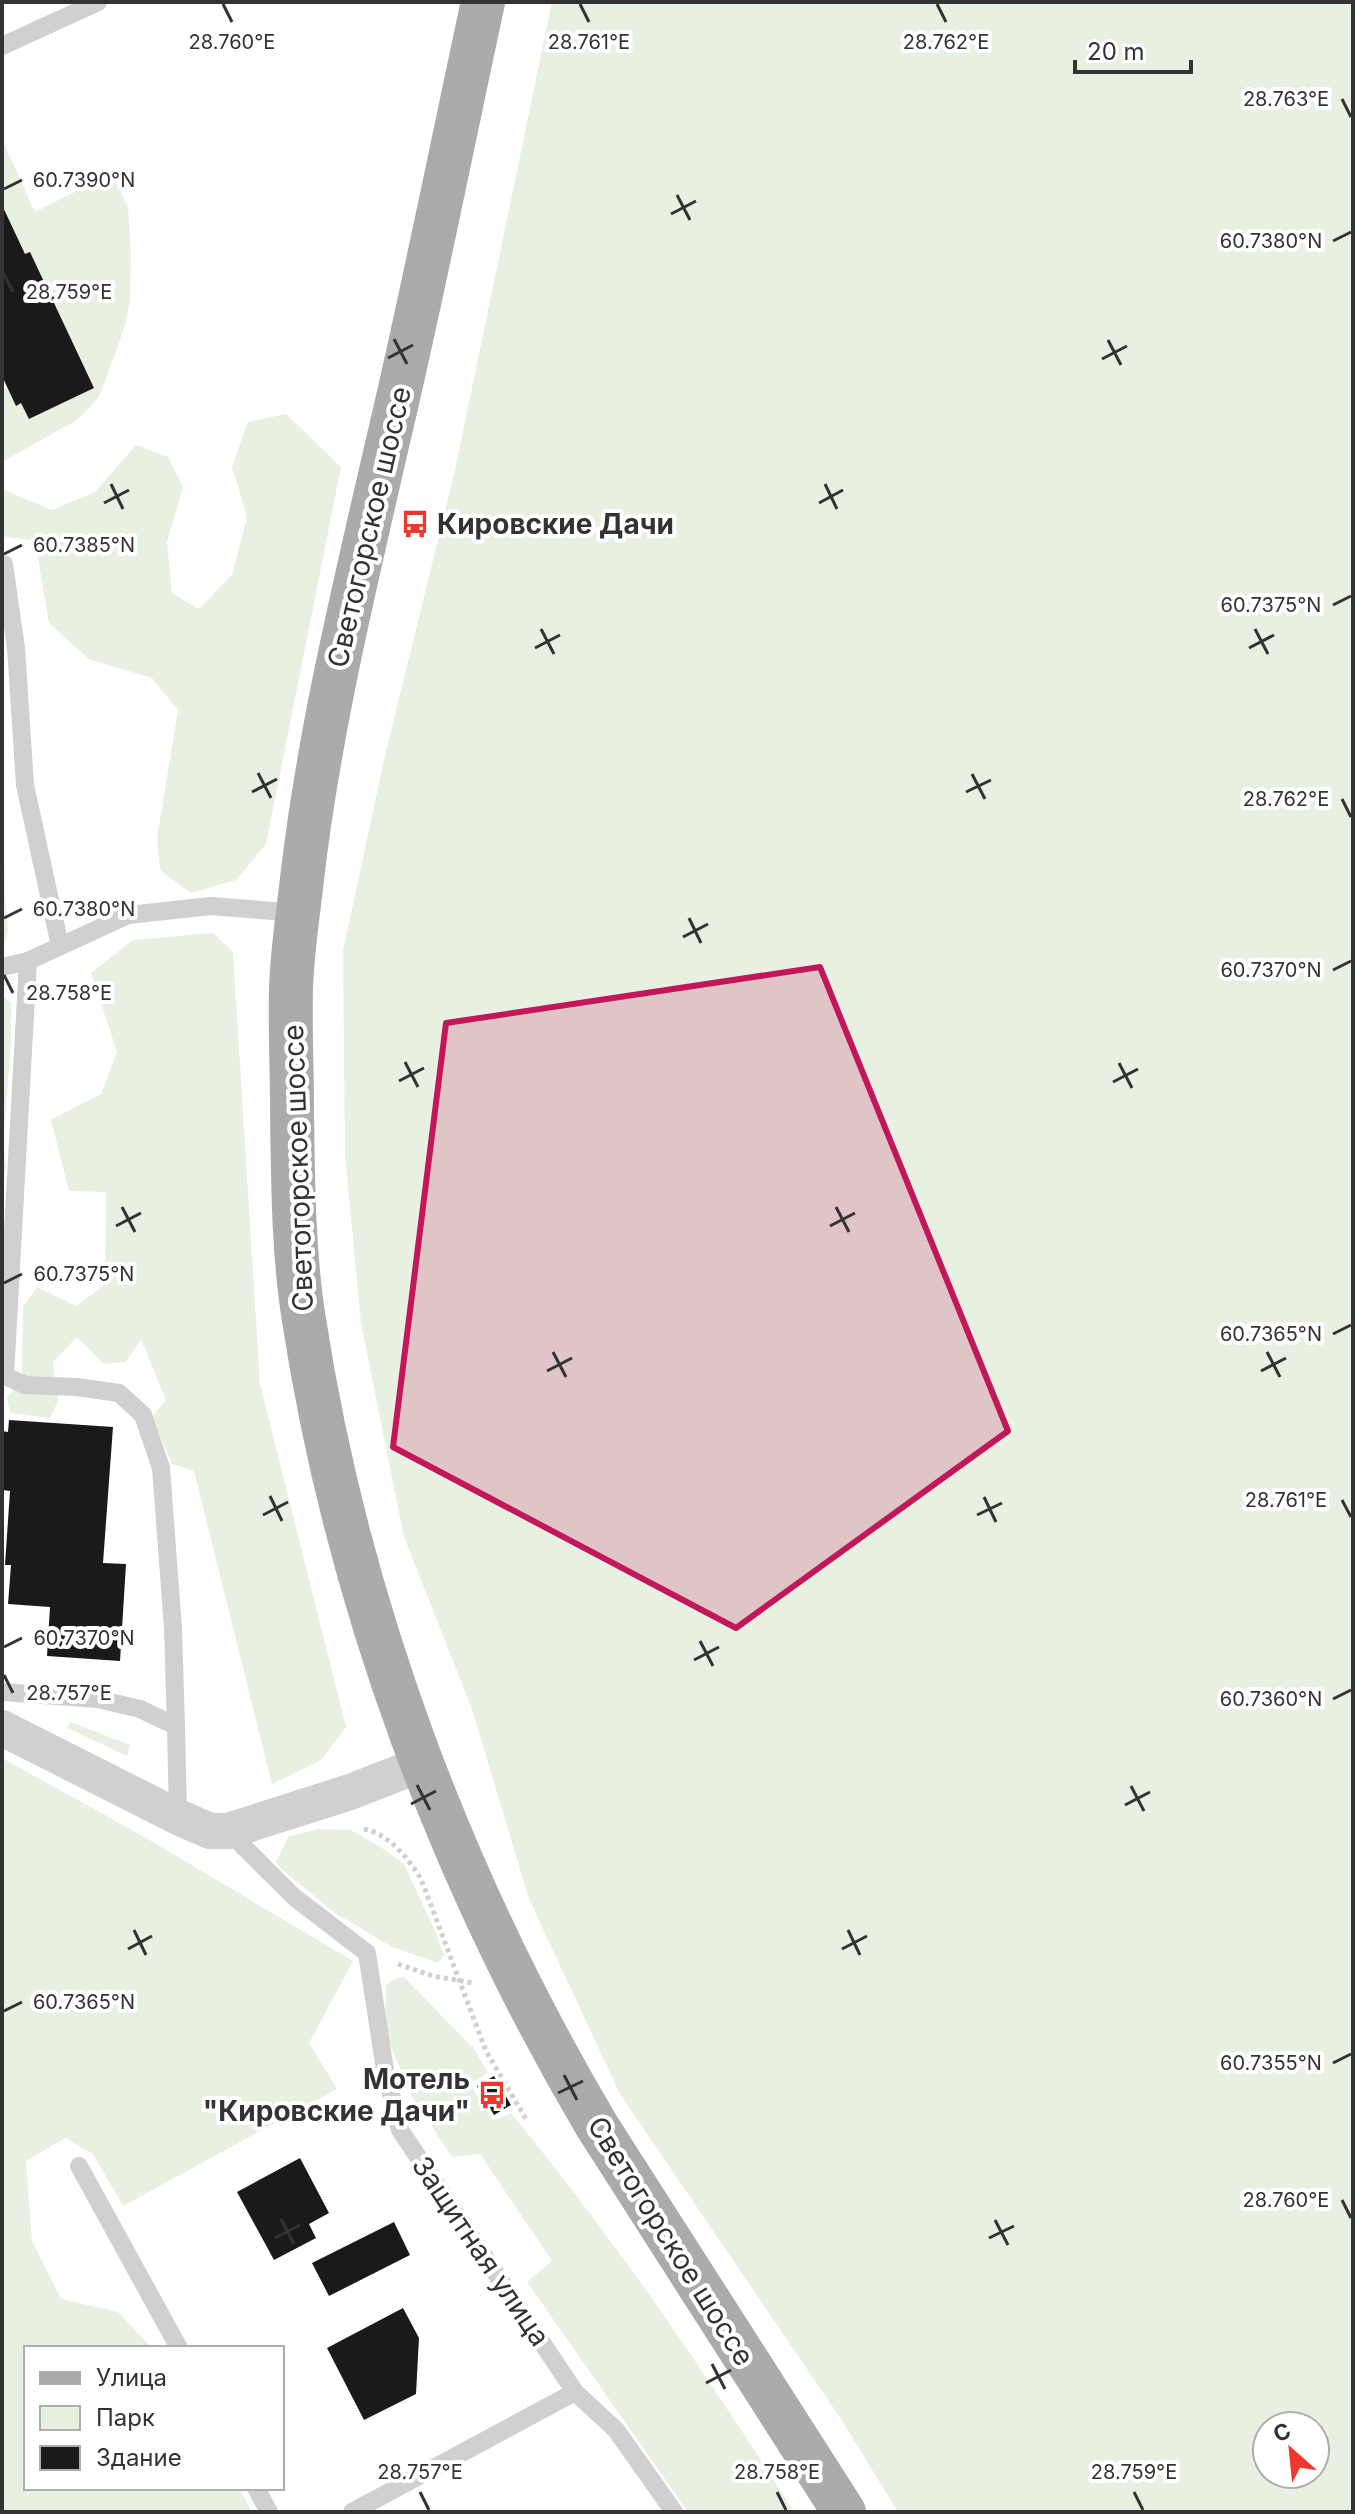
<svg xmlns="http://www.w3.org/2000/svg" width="1355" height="2514" font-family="Inter,sans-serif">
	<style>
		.green { fill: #e7f0e1; fill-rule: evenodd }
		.building { fill: #1a1a1a }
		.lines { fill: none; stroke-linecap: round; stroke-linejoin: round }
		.path { stroke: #d0d0d0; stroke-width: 5; stroke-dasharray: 4 4; stroke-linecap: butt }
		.service { stroke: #d0d0d0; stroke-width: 18 }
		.minor { stroke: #d0d0d0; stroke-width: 36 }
		.primary { stroke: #ababab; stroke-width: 44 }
		.marked { fill: #c2185b; fill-opacity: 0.2; stroke: #c2185b; stroke-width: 6; stroke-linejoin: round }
		.ticks { fill: none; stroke: #333; stroke-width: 3 }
		.labels { text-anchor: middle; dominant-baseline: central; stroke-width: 8; stroke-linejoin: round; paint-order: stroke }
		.poi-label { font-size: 28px; font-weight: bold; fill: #333; stroke: #fff; text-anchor: start }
		.street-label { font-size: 28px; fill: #333; stroke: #fff }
		.ticks-label { font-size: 20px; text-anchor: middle; fill: #333; stroke: #fff; stroke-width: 8; stroke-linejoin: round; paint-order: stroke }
	</style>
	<rect width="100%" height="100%" fill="#fff"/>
	<g class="green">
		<path d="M552 2H1353V2512H898L841 2419 620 2094 529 1899 472 1709 404 1537 361 1323 345 1155 343 951 384 760 455 470ZM1267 2426H1315V2474H1267Z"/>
		<polygon points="2,139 35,212 112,173 128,208 131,254 130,300 125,326 99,397 77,420 2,462 2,388 7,386 16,405 21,403 30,419 94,388 30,253 25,254 2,205"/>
		<polygon points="286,414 341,467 266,844 236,880 191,893 160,870 157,838 178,710 152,678 89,659 49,623 35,541 2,536 2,489 52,510 95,492 136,445 168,457 183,487 167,542 172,593 199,609 232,575 247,517 232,467 248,422"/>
		<path d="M2 855C7 874 4 878 5 895 5 914 13 930 2 948Z"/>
		<polygon points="213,933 233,952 260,1384 346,1727 321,1760 272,1784 194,1471 172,1464 152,1417 166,1400 141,1339 126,1362 104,1364 77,1337 53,1362 58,1401 50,1418 10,1413 7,1398 22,1378 23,1307 37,1287 76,1306 105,1285 106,1192 69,1191 51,1120 101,1094 117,1052 91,973 133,940"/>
		<polygon points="2,994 11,1004 11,1043 3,1144 6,1165 2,1196"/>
		<polygon points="71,1722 130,1745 127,1756 67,1728"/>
		<polygon points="2,1758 141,1835 353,1961 309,2043 337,2089 123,2206 93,2154 65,2138 26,2161 32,2241 61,2299 118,2312 152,2348 26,2348 26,2488 239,2488 252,2512 2,2512"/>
		<polygon points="319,1829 351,1830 385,1850 404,1864 436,1933 444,1956 438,1963 392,1947 335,1913 279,1867 276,1862 289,1836"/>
		<path d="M404 1977 474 2049 488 2073 470 2084 493 2121 511 2113C615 2240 706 2373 794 2512H688L527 2282 552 2261 480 2154 452 2157 411 2095 385 2032 386 1985 395 1979Z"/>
	</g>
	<g class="building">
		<polygon points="2,205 25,254 30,252 94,388 29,419 21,403 16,406 2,376"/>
		<polygon points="9,1420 113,1427 103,1563 126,1564 120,1661 47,1656 50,1607 8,1604 11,1565 5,1565 10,1491 2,1490 2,1431 8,1432"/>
		<polygon points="494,2076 511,2105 494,2115 477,2086"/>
		<polygon points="300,2158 329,2213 309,2224 316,2238 274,2260 237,2192"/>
		<polygon points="394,2222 410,2255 329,2296 312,2263"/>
		<polygon points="403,2308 419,2338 416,2394 364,2420 327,2348"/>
	</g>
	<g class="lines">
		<g class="path">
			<polyline points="2,379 3,379"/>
			<path d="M364 1829C389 1834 409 1859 421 1879L486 2051 526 2119"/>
			<polyline points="398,1964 433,1976 473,1983"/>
		</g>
		<g class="service">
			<polyline points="2,46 98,2"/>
			<polyline points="4,564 16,648 25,785 60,946"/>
			<polyline points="28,961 5,1376 25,1385 77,1387 119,1393 143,1415 161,1468 173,1628 176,1726"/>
			<polyline points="2,967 28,961 128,915 211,906 298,913"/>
			<polyline points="2,1692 98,1699 140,1709 176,1726 178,1817"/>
			<polyline points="228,1831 294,1897 367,1953 385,2070 400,2130 575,2392 616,2430 674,2512"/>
			<polyline points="79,2166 179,2348"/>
			<polyline points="256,2488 269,2512"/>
			<polyline points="352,2512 575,2392"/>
		</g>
		<polyline class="minor" points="2,1728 178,1817 210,1831 228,1831 350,1792 422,1764"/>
		<path class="primary" d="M483 2C451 150 422 298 387 445 354 589 319 732 302 879 298 915 292 952 291 989 290 1029 292 1070 292 1111 293 1179 293 1252 304 1320 348 1605 451 1879 597 2126L844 2512"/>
	</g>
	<path class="marked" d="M820 967 1008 1431 736 1628 393 1447 446 1023Z"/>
	<path class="ticks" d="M223 4 232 22M580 4 589 22M937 4 946 22M1342 99 1351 117M4 189 22 180M677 195 690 220M671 214 696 201M1333 241 1351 232M4 274 13 292M394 339 407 364M1108 340 1121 365M388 358 413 345M1102 359 1127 346M111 484 123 509M825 484 837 509M104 503 129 490M819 503 843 490M4 554 22 545M1333 605 1351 596M541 629 554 654M1255 629 1268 654M535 648 560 635M1249 648 1274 635M258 773 271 798M972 774 985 799M252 792 277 779M966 792 991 780M1342 799 1351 817M4 918 22 909M689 918 701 943M683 937 708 924M1333 970 1351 961M4 975 13 993M405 1062 418 1087M1119 1063 1132 1088M399 1081 424 1068M1113 1082 1138 1069M122 1207 135 1232M836 1207 849 1232M116 1226 141 1213M830 1226 855 1213M4 1283 22 1274M1333 1334 1351 1325M553 1352 566 1377M1267 1352 1280 1377M547 1371 572 1358M1261 1371 1286 1358M270 1496 282 1521M984 1497 996 1522M1342 1500 1351 1517M263 1515 288 1502M977 1515 1002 1503M700 1641 713 1666M4 1647 22 1638M694 1660 719 1647M4 1675 13 1693M1333 1699 1351 1690M417 1785 430 1810M1131 1786 1144 1811M411 1804 436 1791M1125 1805 1150 1792M134 1930 146 1955M848 1930 860 1955M128 1949 152 1936M842 1949 867 1936M4 2011 22 2002M1333 2063 1351 2054M564 2075 577 2100M558 2093 583 2081M1342 2200 1351 2218M281 2219 294 2244M995 2220 1008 2245M275 2238 300 2225M989 2238 1014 2226M712 2364 725 2389M706 2383 731 2370M420 2492 429 2510M777 2492 786 2510M1134 2492 1143 2510"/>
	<defs>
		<symbol id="bus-bare" viewBox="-9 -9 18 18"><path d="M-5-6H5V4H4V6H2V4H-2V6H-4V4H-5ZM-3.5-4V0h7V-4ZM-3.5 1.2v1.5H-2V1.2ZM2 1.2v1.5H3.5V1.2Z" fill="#f0372e" stroke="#fff" stroke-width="2.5" paint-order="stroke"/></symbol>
	</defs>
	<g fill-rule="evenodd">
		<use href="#bus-bare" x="395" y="504" width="40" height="40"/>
		<use href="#bus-bare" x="472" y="2075" width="40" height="40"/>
	</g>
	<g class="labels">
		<g class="poi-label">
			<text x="437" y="524">Кировские Дачи</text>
			<text x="470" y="2079" text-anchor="end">Мотель<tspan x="470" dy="32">"Кировские Дачи"</tspan></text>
		</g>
		<g class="street-label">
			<text transform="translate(369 527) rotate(-77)">Светогорское шоссе</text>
			<text transform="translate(298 1168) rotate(-92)">Светогорское шоссе</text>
			<text transform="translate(671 2241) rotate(58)">Светогорское шоссе</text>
			<text transform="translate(481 2251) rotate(56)">Защитная улица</text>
		</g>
	</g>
	<g class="ticks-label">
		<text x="232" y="49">28.760°E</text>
		<text x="589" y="49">28.761°E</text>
		<text x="946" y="49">28.762°E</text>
		<text x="1286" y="106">28.763°E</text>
		<text x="84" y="187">60.7390°N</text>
		<text x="1271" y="248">60.7380°N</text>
		<text x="69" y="299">28.759°E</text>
		<text x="84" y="552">60.7385°N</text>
		<text x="1271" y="612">60.7375°N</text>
		<text x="1286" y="806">28.762°E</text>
		<text x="84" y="916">60.7380°N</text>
		<text x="1271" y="977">60.7370°N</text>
		<text x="69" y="1000">28.758°E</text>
		<text x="84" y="1281">60.7375°N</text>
		<text x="1271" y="1341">60.7365°N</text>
		<text x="1286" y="1507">28.761°E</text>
		<text x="84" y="1645">60.7370°N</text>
		<text x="69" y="1700">28.757°E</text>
		<text x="1271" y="1706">60.7360°N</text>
		<text x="84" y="2009">60.7365°N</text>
		<text x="1271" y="2070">60.7355°N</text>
		<text x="1286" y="2207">28.760°E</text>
		<text x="420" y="2479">28.757°E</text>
		<text x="777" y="2479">28.758°E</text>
		<text x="1134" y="2479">28.759°E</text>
	</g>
	<rect width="1355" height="2514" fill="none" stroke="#333333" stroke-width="8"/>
	<rect x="24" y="2346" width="260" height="144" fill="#ffffff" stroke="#adadad" stroke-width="2"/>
	<rect x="40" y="2372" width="40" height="12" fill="#ababab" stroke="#adadad" stroke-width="2"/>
	<text x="96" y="2386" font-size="24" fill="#333333">Улица</text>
	<rect x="40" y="2406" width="40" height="24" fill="#e7f0e1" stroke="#adadad" stroke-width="2"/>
	<text x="96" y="2426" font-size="24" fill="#333333">Парк</text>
	<rect x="40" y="2446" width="40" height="24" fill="#1a1a1a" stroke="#adadad" stroke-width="2"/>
	<text x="96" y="2466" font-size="24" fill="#333333">Здание</text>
	<g transform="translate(1291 2450) rotate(333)"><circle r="38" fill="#ffffff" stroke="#adadad" stroke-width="2"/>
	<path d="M0-6L14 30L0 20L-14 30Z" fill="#f0372e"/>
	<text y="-12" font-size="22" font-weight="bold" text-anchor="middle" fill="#333333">С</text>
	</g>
	<path d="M1075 60v12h116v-12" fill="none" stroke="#333333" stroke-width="4"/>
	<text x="1087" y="60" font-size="24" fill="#333333" stroke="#ffffff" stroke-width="6" paint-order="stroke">20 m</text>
</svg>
